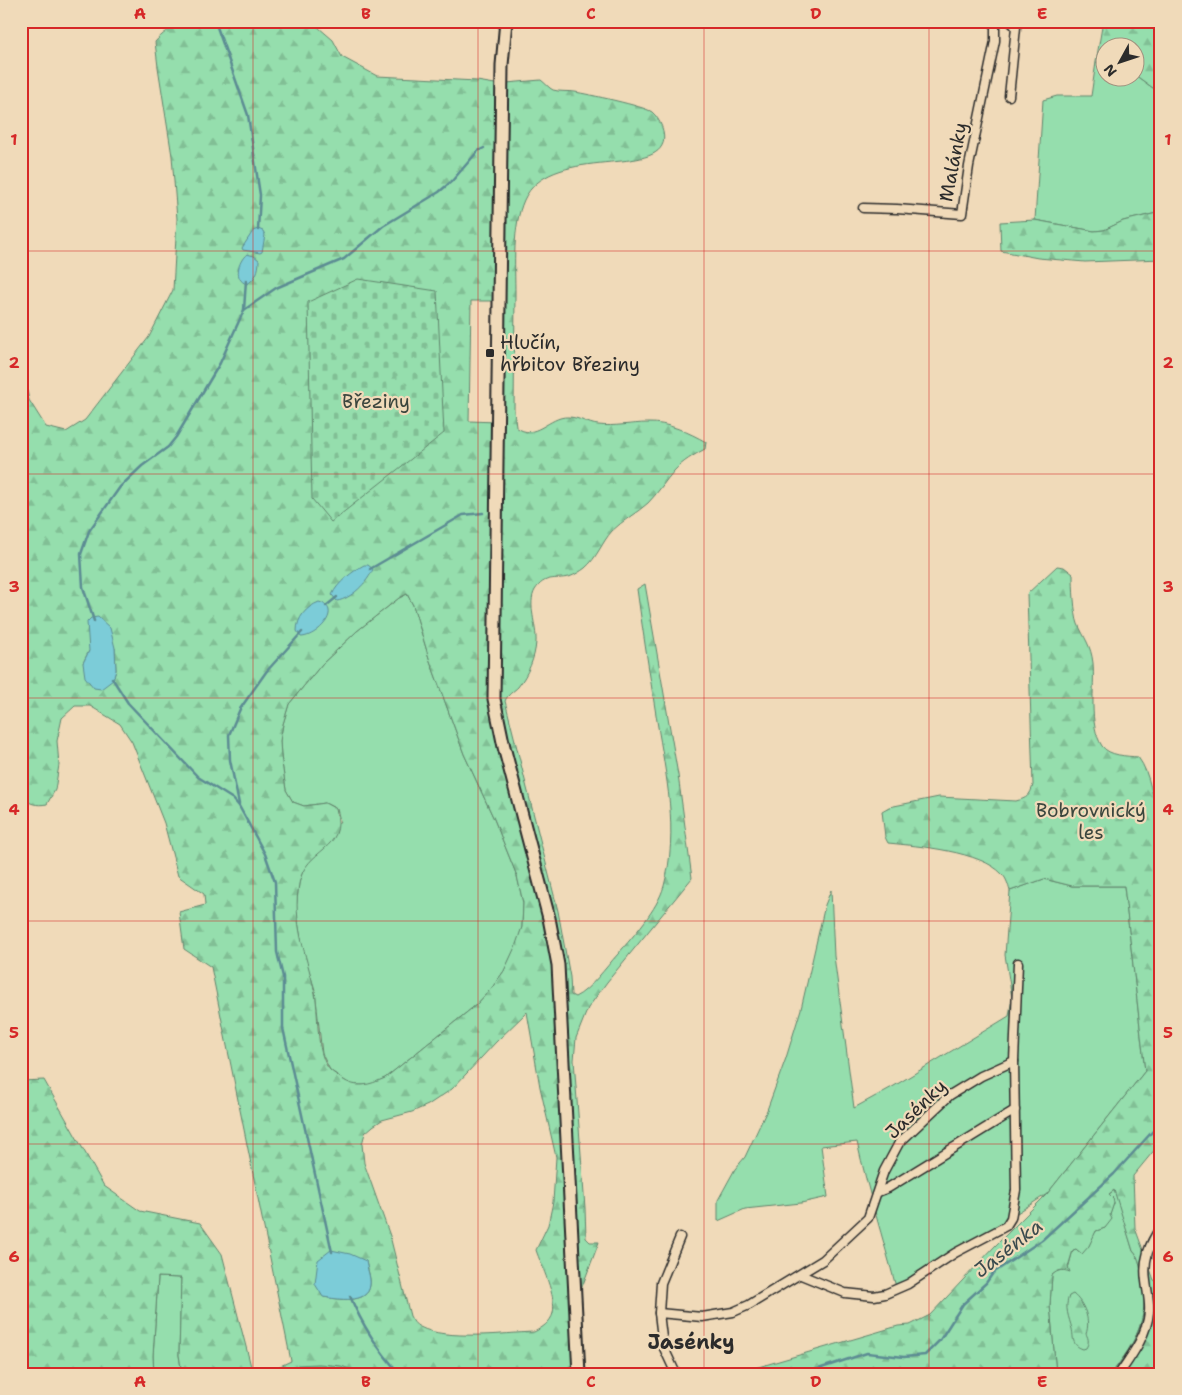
<svg xmlns="http://www.w3.org/2000/svg" width="1182" height="1395" font-family="'Shantell Sans',sans-serif">
	<style>
		.green { fill: #95dead; stroke: #60846c }
		.forest { fill: url(#forest-firs); stroke: #60846c; fill-rule: evenodd }
		.cemetery { fill: url(#cemetery-stones); stroke: #60846c }
		.water { fill: #7cccd8; stroke: #5c8c93 }
		.lines { fill: none; stroke-linecap: round; stroke-linejoin: round }
		.stream { stroke: #5c8c93; stroke-width: 2.5 }
		.street-casing { stroke: #2b2b2b; stroke-width: 11 }
		.secondary-casing { stroke: #2b2b2b; stroke-width: 15 }
		.street { stroke: #f0dab9; stroke-width: 8 }
		.secondary { stroke: #f0dab9; stroke-width: 11 }
		.grid { fill: none; stroke: #d62828; stroke-width: 1; stroke-opacity: 0.55 }
		.poi-dot { fill: #2b2b2b; stroke: #f0dab9; stroke-width: 2 }
		.labels { text-anchor: middle; dominant-baseline: central; stroke-width: 4.5; stroke-linejoin: round; paint-order: stroke }
		.street-label { font-size: 19px; fill: #2b2b2b; stroke: #f0dab9 }
		.poi-label { font-size: 19px; fill: #2b2b2b; stroke: #f0dab9; text-anchor: start }
		.park-label { font-size: 19px; fill: #3b463e; stroke: #f0dab9 }
		.water-label { font-size: 20px; font-style: italic; fill: #3b4b4e; stroke: #f0dab9 }
		.neighbourhood-label { font-size: 20px; font-weight: bold; fill: #2b2b2b; stroke: #f0dab9 }
		.neatline { fill: none; stroke: #d62828; stroke-width: 2 }
		.grid-label { font-size: 16px; text-anchor: middle; font-weight: bold; fill: #d62828 }
	</style>
	<defs>
		<pattern id="forest-firs" width="22" height="20" patternUnits="userSpaceOnUse" patternTransform="scale(1.25)"><rect width="22" height="20" fill="#95dead"/><path d="M5 1l3.5 6h-7zM16 11l3.5 6h-7z" fill="#81bf95"/></pattern>
		<pattern id="cemetery-stones" width="16" height="16" patternUnits="userSpaceOnUse" patternTransform="scale(1.25)"><rect width="16" height="16" fill="#95dead"/><path d="M2 7V4a2 2 0 0 1 4 0v3zM10 15v-3a2 2 0 0 1 4 0v3z" fill="#81bf95"/></pattern>
	</defs>
	<rect width="100%" height="100%" fill="#f0dab9"/>
	<filter id="ink" filterUnits="userSpaceOnUse"><feTurbulence type="fractalNoise" baseFrequency=".02" numOctaves="2"/><feDisplacementMap in="SourceGraphic" scale="10" xChannelSelector="R" yChannelSelector="G"/><feConvolveMatrix kernelMatrix="1 2 1 2 8 2 1 2 1" color-interpolation-filters="sRGB"/></filter>
	<g filter="url(#ink)">
		<g class="green">
			<polygon points="1096,62 1104,64 1104,78 1134,78 1135,75 1153,88 1161,87 1161,212 1123,221 1104,230 1094,231 1035,220 1043,100 1057,96 1091,96"/>
			<polygon points="407,594 413,605 429,658 464,754 494,819 517,876 523,903 522,927 516,947 504,971 491,989 476,1005 385,1078 371,1085 351,1085 330,1070 322,1054 315,990 303,951 296,910 299,883 304,867 315,856 340,821 337,809 325,803 304,806 293,802 286,790 281,756 280,741 283,724 289,704 322,664 357,631 399,598"/>
			<path d="M1044 879 1072 886H1124L1145 1071 1047 1194 907 1283 896 1287C883 1238 868 1191 857 1142L821 1146 828 1197 801 1203 745 1209 718 1221V1200L735 1169 745 1157 767 1110 786 1058 801 1009 825 905 831 890 834 956 854 1108 894 1086 1009 1016 1012 998 1005 955 1010 891Z"/>
			<path d="M1115 1190 1133 1251C1140 1258 1140 1267 1142 1277 1150 1318 1136 1342 1111 1374H1056L1050 1305 1052 1275 1057 1271 1068 1269 1073 1250 1076 1249 1082 1254 1096 1231 1105 1228 1114 1203 1113 1198 1109 1194Z"/>
			<polygon points="158,1277 181,1278 179,1355 182,1374 154,1374 153,1356"/>
			<polygon points="319,1364 341,1366 365,1374 282,1374 298,1365"/>
		</g>
		<g class="forest">
			<path d="M205 21H311L333 40 342 57 377 76 477 81 495 84 541 80C545 83 549 88 553 90 559 92 569 91 575 92 587 94 644 106 652 112 660 119 666 133 663 143 653 176 549 145 524 200 512 227 515 265 515 294 515 333 514 372 514 411L516 427C535 442 549 416 568 417 579 417 588 424 598 425 615 427 631 423 648 423 667 422 690 433 706 442L705 449C694 455 683 461 674 471 665 481 658 493 648 503 637 513 623 520 612 531 602 542 597 558 585 568 581 571 575 575 569 577 554 580 545 575 535 590 527 604 537 626 536 642 535 658 528 674 518 687 513 692 508 694 505 701L558 911 570 977 571 995 575 997C590 990 606 967 618 954 634 935 657 910 664 886 679 831 666 775 657 721 650 677 643 633 637 589L645 584 678 775 692 878 607 982 588 1008 576 1038 574 1060 585 1208 586 1238 590 1242H599L579 1295 586 1374H365L341 1366 319 1364 298 1365 282 1374H263L291 1361 211 967 184 949 179 912 205 905 204 894 178 876 164 823 132 742 120 724 90 706H75L62 718 57 741 59 765 55 790 47 804C36 806 30 804 21 797V360L29 400 46 427 66 432 85 420 149 337 173 290 177 219 172 156 158 67 155 42C171 24 183 24 205 21ZM471 301H499L497 422 469 421ZM407 594 413 605 429 658 464 754 494 819 517 876 523 903 522 927 515 947 504 971 491 989 476 1005 385 1078C369 1085 357 1089 342 1079 339 1076 333 1073 330 1070 314 1052 320 1011 314 989 306 953 292 922 299 884 305 847 348 852 336 809L325 803 304 806 293 802 286 790 281 756 280 741 283 724 289 704 322 664 357 631 399 598ZM115 648 116 670 113 680 83 663 89 651ZM527 1012 540 1087 556 1157 553 1202 548 1225 536 1250C541 1265 557 1297 553 1313 551 1322 542 1328 534 1332 505 1333 446 1341 420 1327 415 1325 413 1321 410 1316L390 1236 364 1163 362 1144 365 1133 373 1126 382 1120 412 1112 428 1105 452 1089 496 1042ZM366 1261C367 1268 371 1277 370 1285 368 1305 337 1299 324 1297Z"/>
			<polygon points="1103,21 1161,21 1161,87 1153,88 1135,75 1134,48 1104,48 1104,64 1096,62"/>
			<polygon points="1161,212 1161,259 1085,262 1038,258 1001,251 1000,222 1035,220 1094,231 1104,230 1123,221"/>
			<path d="M1057 566 1064 567 1073 574C1073 586 1074 613 1078 624 1084 638 1091 645 1093 663 1095 688 1088 724 1102 746 1109 756 1127 756 1138 757 1152 776 1150 797 1161 818V1142L1133 1176 1135 1228 1154 1280 1161 1283V1374H1111C1136 1342 1150 1318 1142 1277 1140 1267 1140 1258 1133 1251L1114 1190 1109 1194 1113 1198 1114 1203 1110 1215 1112 1219 1105 1228 1096 1231 1089 1246 1082 1254 1076 1249 1073 1250 1068 1267 1070 1272C1062 1269 1058 1270 1052 1275L1050 1305 1056 1374H739L755 1368 898 1326 910 1325 930 1315 995 1246 1047 1194 1145 1071 1124 886H1072L1044 879 1010 891C1008 885 1007 879 1002 874 981 851 918 846 888 843L885 837 882 811 889 807 939 797 1016 801C1027 798 1030 796 1033 785L1027 594Z"/>
			<polygon points="44,1080 104,1186 140,1211 200,1223 222,1254 253,1374 182,1374 179,1355 181,1278 158,1277 153,1356 154,1374 21,1374 21,1081"/>
			<path d="M1073 1294C1084 1303 1091 1320 1086 1334 1089 1339 1089 1343 1086 1348L1083 1349C1071 1345 1074 1338 1072 1329 1069 1317 1064 1308 1069 1296Z"/>
		</g>
		<polygon class="cemetery" points="358,279 437,291 444,433 331,522 312,499 308,302"/>
		<g class="water">
			<polygon points="258,229 263,231 265,235 262,252 260,253 243,250 242,248 253,231"/>
			<path d="M247 254 254 256 259 260C259 270 256 279 247 284 233 280 238 261 247 254Z"/>
			<path d="M364 565H368L373 569C368 582 351 599 337 601L332 595C337 583 353 571 364 565Z"/>
			<path d="M319 602C344 609 317 637 301 637L297 631C297 618 306 607 319 602Z"/>
			<polygon points="98,617 110,628 115,648 116,670 113,680 101,689 94,688 85,677 83,663 89,651 87,622 91,618"/>
			<path d="M331 1250 350 1254 366 1261C367 1269 371 1277 370 1285 368 1305 337 1299 323 1297L315 1284 318 1260Z"/>
		</g>
		<g class="lines">
			<g class="stream">
				<polyline points="216,24 248,115 260,195 258,230"/>
				<polyline points="244,310 276,288 344,259 383,226 439,192 452,181 478,151 484,148"/>
				<polyline points="370,569 463,515 483,513"/>
				<polyline points="326,606 337,597"/>
				<polyline points="94,621 83,587 81,554 89,531 120,487 142,466 168,447 176,437 220,363 244,310 246,280"/>
				<polyline points="112,678 128,703 198,777 233,799 239,806 265,854 275,882 277,952 283,977 283,1028 332,1252"/>
				<polyline points="239,804 230,760 229,735 240,709 266,672 302,632"/>
				<path d="M350 1296C362 1325 379 1351 400 1374"/>
				<polyline points="803,1374 867,1353 904,1357 925,1355 940,1340 963,1304 986,1283 993,1273 1042,1240 1114,1174 1161,1122"/>
			</g>
			<defs>
				<g id="street">
					<polyline points="1009,96 1016,27 1010,21"/>
					<polyline points="863,208 897,209 962,214 969,166 995,41 995,21"/>
					<polyline points="878,1192 888,1188 1015,1110"/>
					<polyline points="801,1275 845,1293 874,1296 885,1294 908,1284 955,1253 1006,1226 1011,1218 1016,1190 1014,1061"/>
					<polyline points="659,1313 661,1283 680,1237"/>
					<polyline points="676,1374 663,1346 659,1313 702,1317 733,1312 749,1305 823,1260 868,1218 884,1171 899,1143 950,1095 981,1076 1014,1061 1018,963"/>
					<path d="M1119 1374C1132 1355 1147 1335 1149 1312 1150 1301 1147 1291 1146 1281 1143 1260 1149 1244 1161 1227"/>
				</g>
				<polyline id="secondary" points="506,21 502,65 494,699 504,747 549,918 558,965 579,1374"/>
			</defs>
			<use href="#street" class="street-casing"/>
			<use href="#secondary" class="secondary-casing"/>
			<use href="#street" class="street"/>
			<use href="#secondary" class="secondary"/>
		</g>
	</g>
	<path class="grid" d="M253 21V1374M478 21V1374M704 21V1374M929 21V1374M21 251H1161M21 474H1161M21 698H1161M21 921H1161M21 1144H1161"/>
	<rect class="poi-dot" x="485" y="348" width="10" height="10" rx="2.5"/>
	<g class="labels">
		<g class="street-label">
			<text transform="translate(953 162) rotate(-79)">Malánky</text>
			<text transform="translate(916 1109) rotate(-44)">Jasénky</text>
		</g>
		<g class="poi-label">
			<text x="500" y="342">Hlučín,<tspan x="500" dy="22">hřbitov Březiny</tspan></text>
		</g>
		<g class="park-label">
			<text x="376" y="401">Březiny</text>
			<text x="1091" y="810">Bobrovnický<tspan x="1091" dy="22">les</tspan></text>
		</g>
		<g class="water-label">
			<text transform="translate(1008 1248) rotate(-38)">Jasénka</text>
		</g>
		<g class="neighbourhood-label">
			<text x="691" y="1342">Jasénky</text>
		</g>
	</g>
	<rect width="1182" height="1395" fill="none" stroke="#f0dab9" stroke-width="55"/>
	<g transform="translate(1120 62) rotate(230)"><circle r="24" fill="#f0dab9" stroke="#a19480"/>
	<path d="M0-4L9 19L0 12L-9 19Z" fill="#2b2b2b"/>
	<text y="-8" font-size="14" font-weight="bold" text-anchor="middle" fill="#2b2b2b">N</text>
	</g>
	<rect x="28" y="28" width="1126" height="1340" class="neatline"/>
	<g class="grid-label">
		<text x="140" y="19">A</text>
		<text x="366" y="19">B</text>
		<text x="591" y="19">C</text>
		<text x="816" y="19">D</text>
		<text x="1042" y="19">E</text>
		<text x="14" y="145">1</text>
		<text x="1168" y="145">1</text>
		<text x="14" y="368">2</text>
		<text x="1168" y="368">2</text>
		<text x="14" y="592">3</text>
		<text x="1168" y="592">3</text>
		<text x="14" y="815">4</text>
		<text x="1168" y="815">4</text>
		<text x="14" y="1038">5</text>
		<text x="1168" y="1038">5</text>
		<text x="14" y="1262">6</text>
		<text x="1168" y="1262">6</text>
		<text x="140" y="1387">A</text>
		<text x="366" y="1387">B</text>
		<text x="591" y="1387">C</text>
		<text x="816" y="1387">D</text>
		<text x="1042" y="1387">E</text>
	</g>
</svg>
